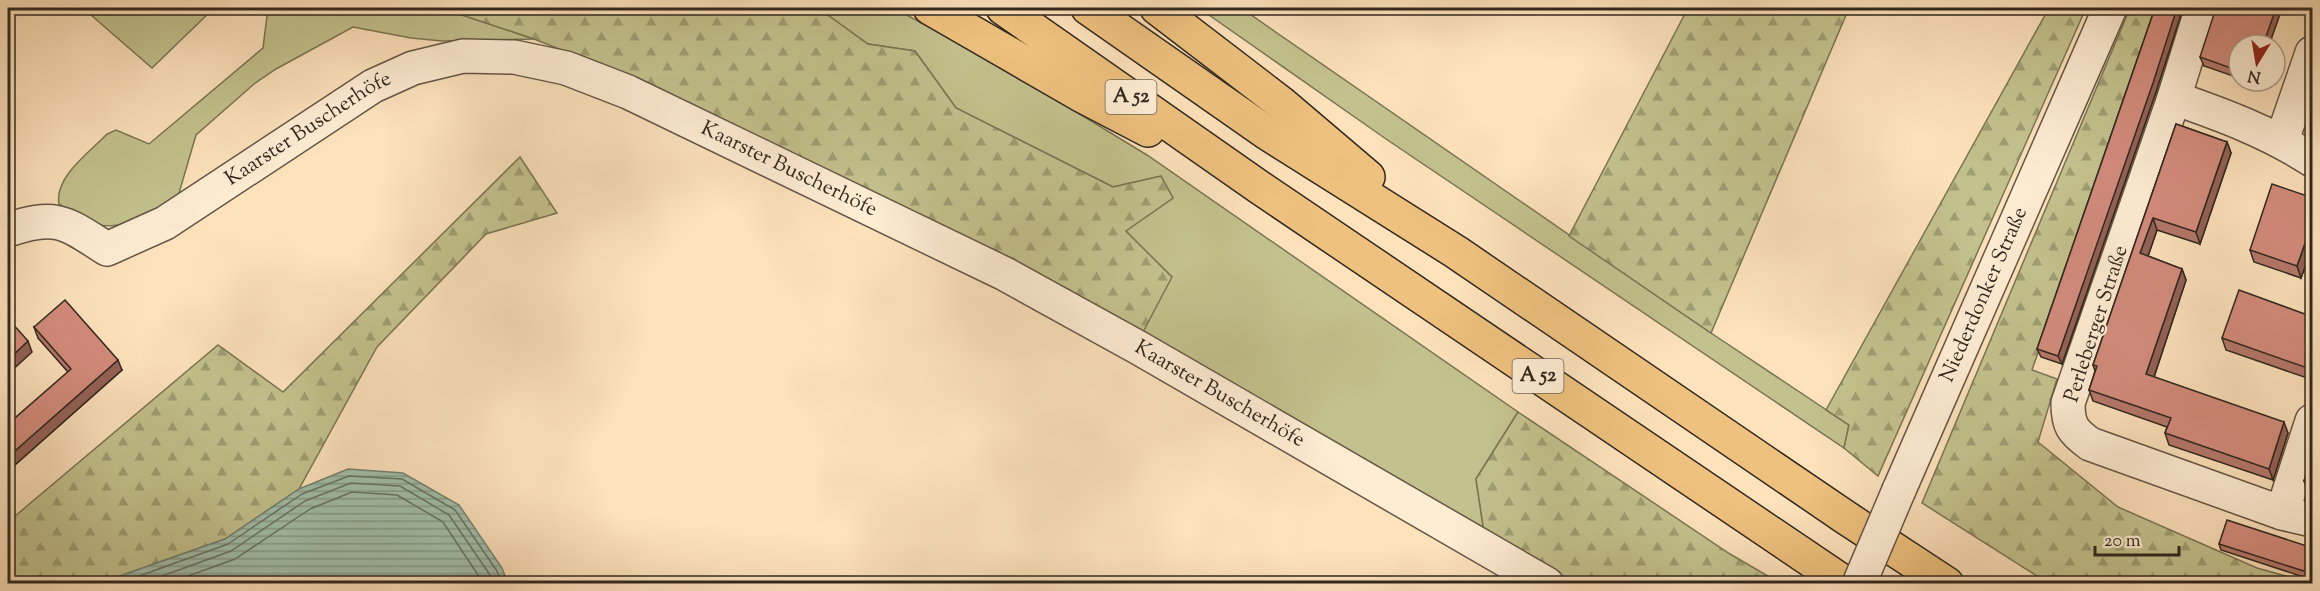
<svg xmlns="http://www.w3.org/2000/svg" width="2320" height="591" font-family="'Sorts Mill Goudy',serif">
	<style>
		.green { fill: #c3c28e; stroke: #7a7556; stroke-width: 1.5 }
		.forest { fill: url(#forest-firs); stroke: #7a7556; stroke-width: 1.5 }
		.water { fill: url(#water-rules); stroke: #748373; stroke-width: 1.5 }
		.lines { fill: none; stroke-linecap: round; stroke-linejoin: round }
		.shore { stroke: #697465; stroke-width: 1.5 }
		.minor-casing { stroke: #645646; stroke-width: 36 }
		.highway-casing { stroke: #31281f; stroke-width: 36 }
		.minor { stroke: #feecd3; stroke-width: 33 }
		.highway { stroke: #eec17e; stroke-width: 33 }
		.minor-bridge-casing { stroke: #645646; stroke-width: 36; stroke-linecap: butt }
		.minor-bridge { stroke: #feecd3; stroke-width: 33 }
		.wall { fill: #b5786b; stroke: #31281f; stroke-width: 1.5 }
		.shaded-wall { fill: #946157; stroke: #31281f; stroke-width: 1.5 }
		.building { fill: #d38b7c; stroke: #31281f; stroke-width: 1.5 }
		.labels { text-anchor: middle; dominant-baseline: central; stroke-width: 4.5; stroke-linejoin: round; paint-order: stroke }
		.shield { fill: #feecd3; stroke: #6e6355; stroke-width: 1.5 }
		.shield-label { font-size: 20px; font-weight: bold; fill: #31281f }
		.street-label { font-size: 21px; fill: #31281f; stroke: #feecd3 }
	</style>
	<defs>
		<pattern id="forest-firs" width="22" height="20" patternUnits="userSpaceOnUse" patternTransform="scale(1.5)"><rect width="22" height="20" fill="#c3c28e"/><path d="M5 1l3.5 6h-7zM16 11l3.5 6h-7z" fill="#9f9e73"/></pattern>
		<pattern id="water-rules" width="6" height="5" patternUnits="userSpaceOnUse" patternTransform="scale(1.5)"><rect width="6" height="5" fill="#a1bfab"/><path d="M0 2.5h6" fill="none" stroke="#849b8b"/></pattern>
	</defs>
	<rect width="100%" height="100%" fill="#fde2bc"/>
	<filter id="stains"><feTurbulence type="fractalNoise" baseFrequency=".00333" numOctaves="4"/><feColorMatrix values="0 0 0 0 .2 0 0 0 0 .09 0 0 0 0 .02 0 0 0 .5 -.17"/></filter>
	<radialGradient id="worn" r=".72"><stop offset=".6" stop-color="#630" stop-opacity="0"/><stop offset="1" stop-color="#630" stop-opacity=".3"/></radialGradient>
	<g class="green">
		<polygon points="83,8 214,8 152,68"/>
		<path d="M268 8H441L534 39 442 41 411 38 353 27 276 69 254 84 196 135 177 200C151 213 122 232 91 224 80 221 69 210 59 204 54 177 90 152 107 134L116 130 149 144 263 48Z"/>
		<polygon points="818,8 894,8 999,65 1147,155 1518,412 1476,479 1484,532 1143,332 1125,231 1173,198 1161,176 1113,187 956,108 915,51 868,44"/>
		<polygon points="1199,8 1241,8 1711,333 1849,425 1844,448 1386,139"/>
	</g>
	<g class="forest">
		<polygon points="441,8 818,8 868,44 915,51 956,108 1113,187 1161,176 1173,198 1126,231 1172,277 1143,332 597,64 534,39"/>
		<polygon points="1688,8 1849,8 1711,333 1569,236"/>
		<polygon points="2049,8 2086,8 1878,476 1844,448 1849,425 1826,410"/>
		<polygon points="2130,8 2157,8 2032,370 2057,379 2038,442 2118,507 2257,568 2311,583 2048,583 1922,503"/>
		<polygon points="520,157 557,213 486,234 377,347 299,489 225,539 100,583 8,583 8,522 218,345 283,392"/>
		<polygon points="1518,412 1730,554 1780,583 1575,583 1484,532 1476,479"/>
	</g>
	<polygon class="water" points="348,469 403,473 459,505 502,568 508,583 100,583 225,539 299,489"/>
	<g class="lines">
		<g class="shore">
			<polyline points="117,584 228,544 302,494 349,476 402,479 455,510 497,571 502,584"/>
			<polyline points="140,584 231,551 305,501 351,483 400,486 449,515 490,575 494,584"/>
			<polyline points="166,584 235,559 310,509 352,492 397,495 443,522 484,584"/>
		</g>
		<defs>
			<g id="minor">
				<path d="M2202 8 2174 98 2068 403C2068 425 2072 431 2090 444L2282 513 2312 520"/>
				<path d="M2174 98C2223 115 2269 132 2312 160"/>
				<polyline points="2282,140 2312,53"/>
				<path id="s1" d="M8 230C57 213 66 223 107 249L165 223 373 86 413 68 463 56 514 57 566 68 628 92 1005 274 1139 348 1547 584"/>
				<path id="s2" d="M1899 490 2110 8"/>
				<polyline points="2282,513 2312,421"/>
			</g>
			<g id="highway">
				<polyline points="930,8 1079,94 1148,130"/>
				<polyline points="1003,8 1259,187 1846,584"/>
				<polyline points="1088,8 1267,133 1456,252 1845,517 1947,584"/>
				<polyline points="1157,8 1281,103 1368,177"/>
			</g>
		</defs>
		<use href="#minor" class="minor-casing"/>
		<use href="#highway" class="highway-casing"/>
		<use href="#minor" class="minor"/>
		<use href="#highway" class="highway"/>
		<defs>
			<polyline id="minor-bridge" points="1859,584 1899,490"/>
		</defs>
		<use href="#minor-bridge" class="minor-bridge-casing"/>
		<use href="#minor-bridge" class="minor-bridge"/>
	</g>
	<g class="wall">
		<polygon points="2155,8 2183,8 2156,92 2062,364 2041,357 2037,349"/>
		<polygon points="2282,8 2269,45 2239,45 2239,78 2204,66 2200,57"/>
		<polygon points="2313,101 2313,119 2308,107"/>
		<polygon points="2176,124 2227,142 2231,153 2200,244 2157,230 2148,256 2182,269 2186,280 2154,377 2288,433 2273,480 2169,445 2165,433 2167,427 2093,401 2089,390 2095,371 2093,365"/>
		<polygon points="2313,198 2313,245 2301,278 2254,262 2250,250"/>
		<polygon points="2313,317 2313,380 2226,350 2222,338"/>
		<polygon points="34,327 122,370 8,471 8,423 8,424 68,372 38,338"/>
		<polygon points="2313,455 2313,493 2308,492 2304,481"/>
		<polygon points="2219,544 2313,548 2313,580 2221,550"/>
	</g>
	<g class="shaded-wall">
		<polygon points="2177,8 2183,8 2156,92 2062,364 2058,356"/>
		<polygon points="2276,8 2282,8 2269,45 2263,45"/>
		<polygon points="2227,142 2231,153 2200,244 2196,232"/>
		<polygon points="2153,218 2157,230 2145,265 2140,253"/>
		<polygon points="2313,221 2313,245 2301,278 2297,266"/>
		<polygon points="2182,269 2186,280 2151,386 2146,374"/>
		<polygon points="28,341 32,352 8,374 8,360"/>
		<polygon points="118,360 122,370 8,471 8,457"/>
		<polygon points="2284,422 2288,433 2273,480 2269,469"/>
	</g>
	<g class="building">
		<polygon points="2155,8 2177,8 2153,83 2058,356 2037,349"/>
		<polygon points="2216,8 2276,8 2263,45 2239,45 2239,71 2200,57"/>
		<polygon points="2313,101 2313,111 2308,107"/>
		<polygon points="2176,124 2227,142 2196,232 2153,218 2140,253 2182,269 2146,374 2284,422 2269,469 2165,433 2171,418 2089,390 2097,366 2093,365"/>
		<polygon points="2272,184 2313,198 2313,221 2297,266 2250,250"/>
		<polygon points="2239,290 2313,317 2313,370 2222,338"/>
		<polygon points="65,300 118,360 8,457 8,423 8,424 71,369 34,327"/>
		<polygon points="11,322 28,341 8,360 8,325"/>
		<polygon points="2313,455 2313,483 2304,481"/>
		<polygon points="2227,520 2313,548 2313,574 2219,544"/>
	</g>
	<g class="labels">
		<g class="shield">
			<rect x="1105.5" y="80" width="51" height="34" rx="4.5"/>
			<rect x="1512.5" y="359" width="51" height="34" rx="4.5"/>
		</g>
		<g class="shield-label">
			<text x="1131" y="97">A 52</text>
			<text x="1538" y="376">A 52</text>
		</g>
		<g class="street-label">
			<text stroke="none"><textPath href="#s1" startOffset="342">Kaarster Buscherhöfe</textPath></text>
			<text stroke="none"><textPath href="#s1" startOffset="864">Kaarster Buscherhöfe</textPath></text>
			<text stroke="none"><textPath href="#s2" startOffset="213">Niederdonker Straße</textPath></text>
			<text transform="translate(2097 324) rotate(-72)">Perleberger Straße</text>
			<text stroke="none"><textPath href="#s1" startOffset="1350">Kaarster Buscherhöfe</textPath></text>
		</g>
	</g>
	<rect width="2320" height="591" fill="none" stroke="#fde2bc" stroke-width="30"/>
	<rect x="9" y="9" width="2302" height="573" fill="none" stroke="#31281f" stroke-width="3"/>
	<rect x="15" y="15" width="2290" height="561" fill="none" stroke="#31281f" stroke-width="1.5"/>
	<g transform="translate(2257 63) rotate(191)"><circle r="28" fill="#feecd3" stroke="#ac9e8b" stroke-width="1.5"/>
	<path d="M0-4.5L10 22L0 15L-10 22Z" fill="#8f2418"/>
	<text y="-9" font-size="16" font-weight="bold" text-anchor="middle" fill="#31281f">N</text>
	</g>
	<path d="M2095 546v9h84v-9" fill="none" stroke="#31281f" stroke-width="3"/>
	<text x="2104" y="546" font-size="18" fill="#31281f" stroke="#feecd3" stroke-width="4.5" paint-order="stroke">20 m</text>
	<rect width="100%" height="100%" filter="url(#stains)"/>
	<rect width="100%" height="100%" fill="url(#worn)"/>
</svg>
